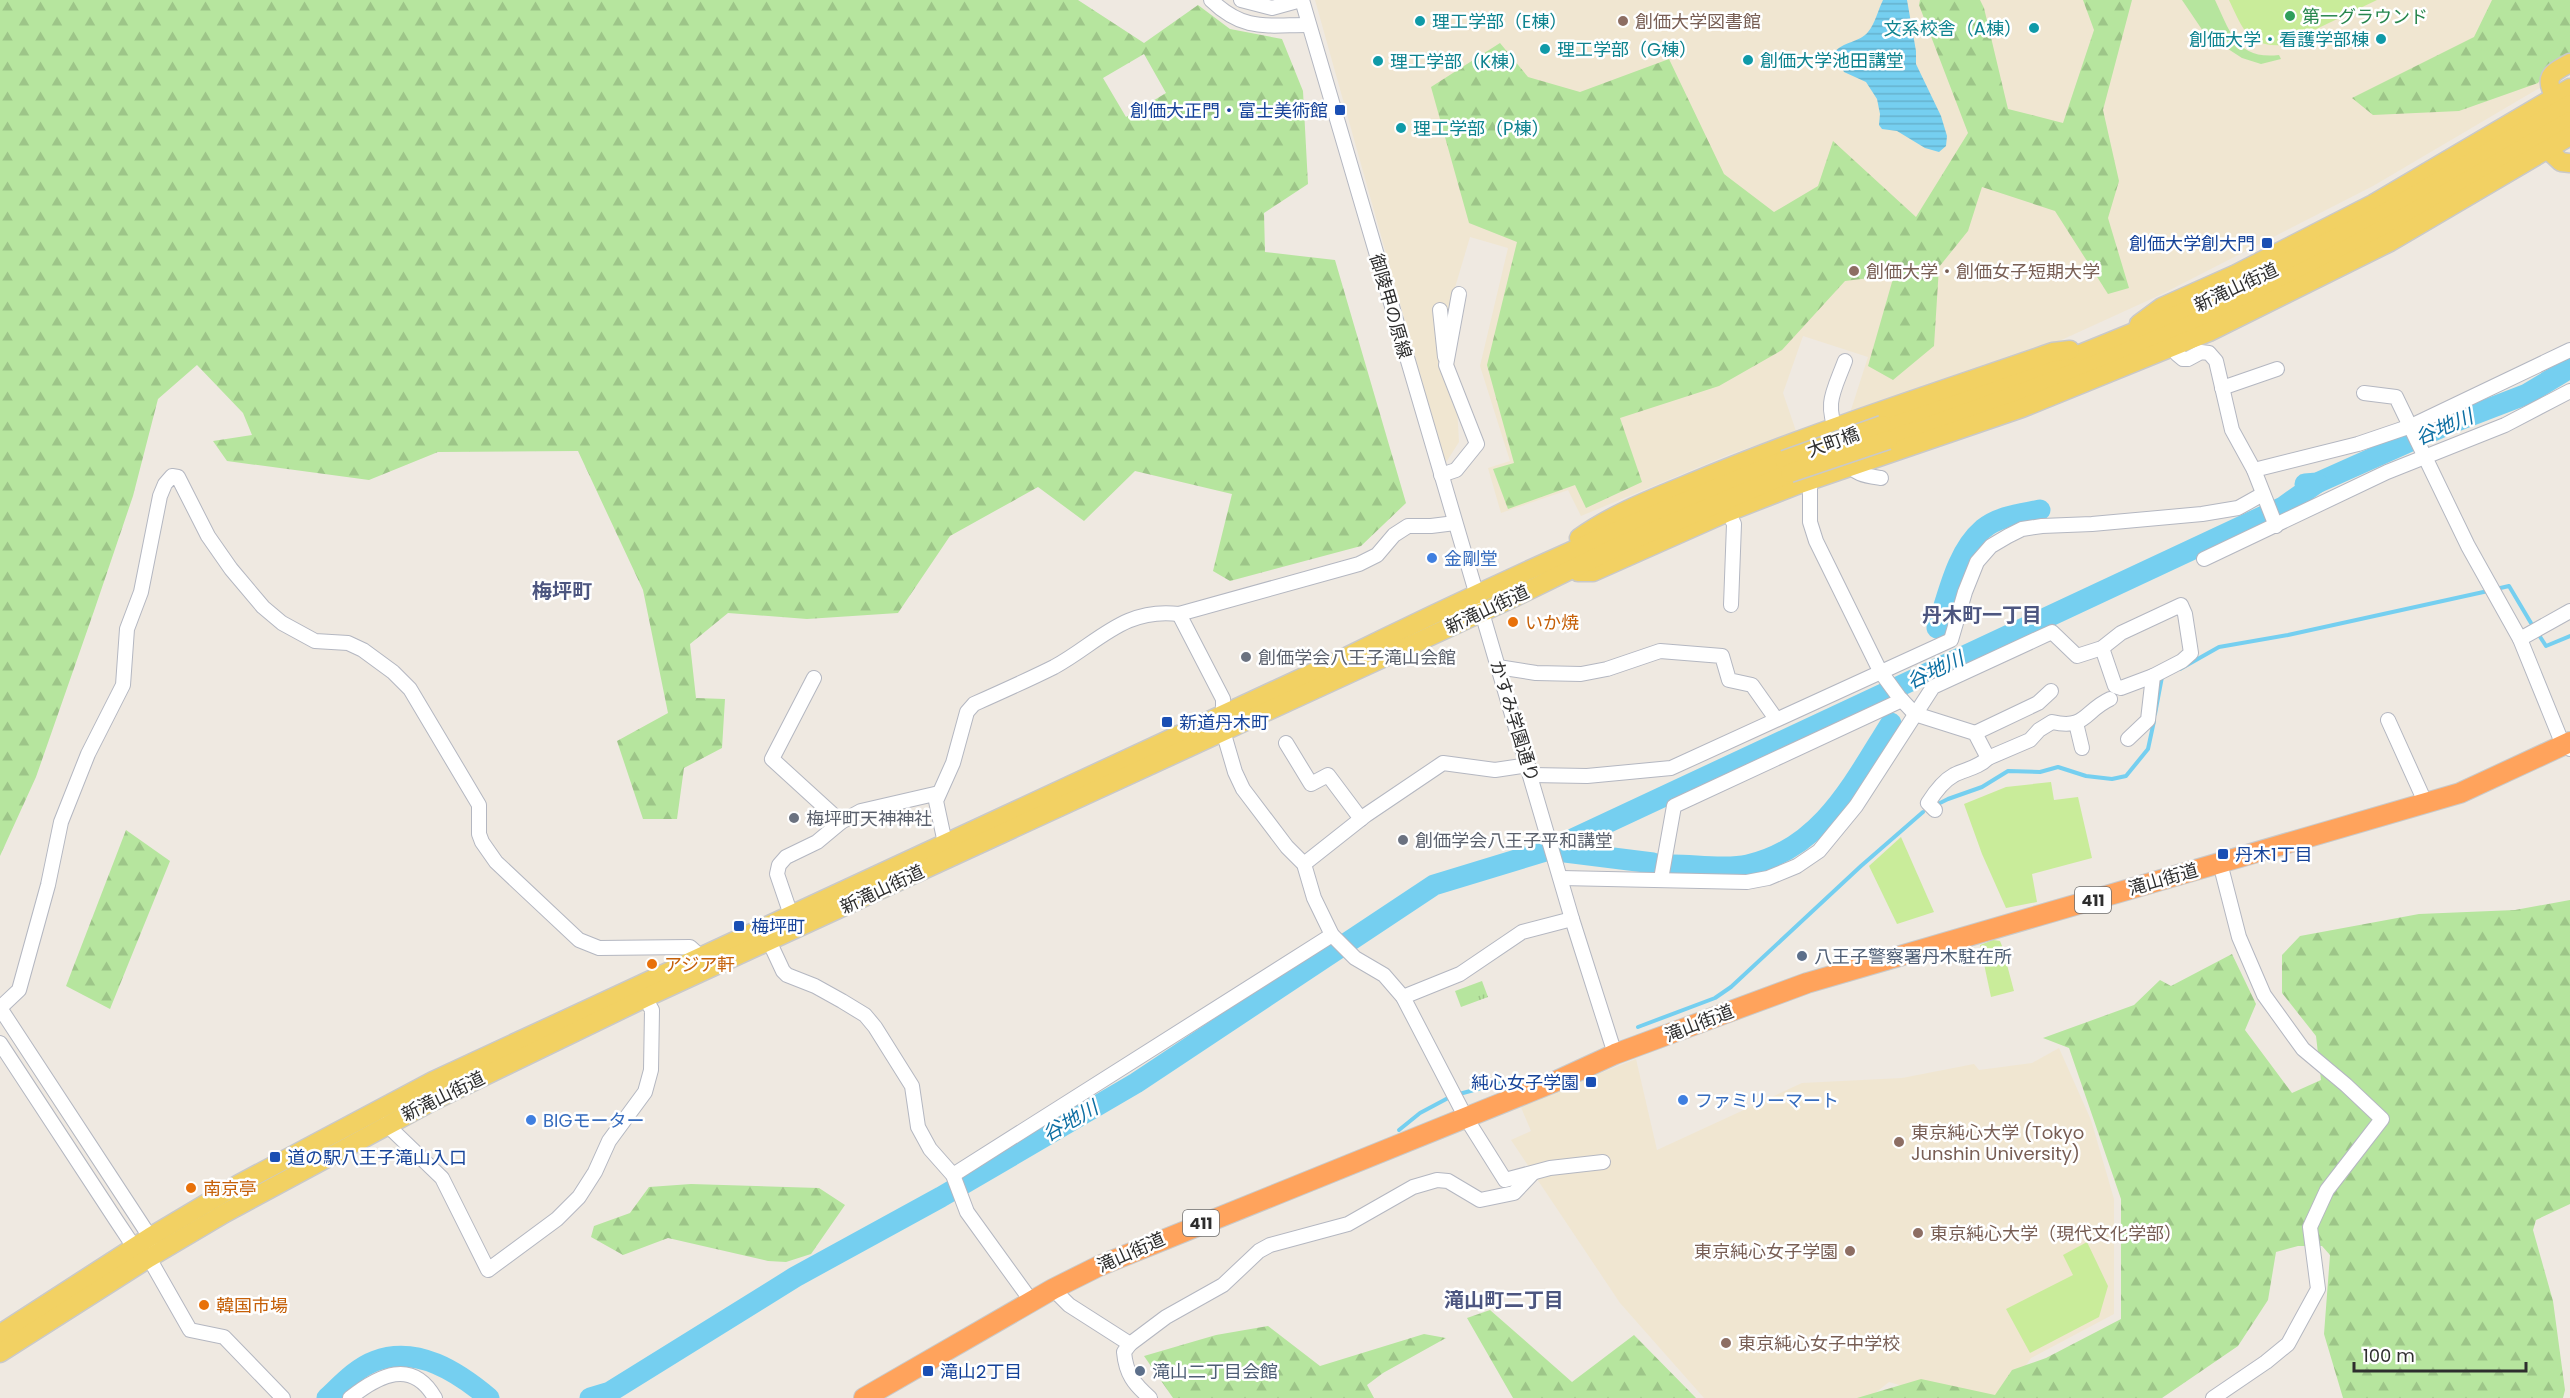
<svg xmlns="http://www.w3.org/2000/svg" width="2570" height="1398" font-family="Poppins,'Noto Sans JP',sans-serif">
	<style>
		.education { fill: #f0e6d1 }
		.grass { fill: #b6e59e }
		.forest { fill: url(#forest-firs); fill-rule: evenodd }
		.park { fill: url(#park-tufts) }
		.pitch { fill: #c9ec9a }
		.water { fill: url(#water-rules) }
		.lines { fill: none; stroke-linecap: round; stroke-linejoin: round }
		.stream { stroke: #75cff0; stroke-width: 4 }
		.river { stroke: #75cff0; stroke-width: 21 }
		.minor-casing { stroke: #b4b7c1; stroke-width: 16 }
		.major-casing { stroke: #c9c9c9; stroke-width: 21 }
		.highway-casing { stroke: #c9c9c9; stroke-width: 22 }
		.minor { stroke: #fff; stroke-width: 14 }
		.major { stroke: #f2d163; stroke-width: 18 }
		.highway { stroke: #ffa35c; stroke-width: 20 }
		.major-bridge-casing { stroke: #c9c9c9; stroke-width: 21; stroke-linecap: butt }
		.major-bridge { stroke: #f2d163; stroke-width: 18 }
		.leisure-dot { fill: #2e9e5b; stroke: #fff; stroke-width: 2 }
		.culture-dot { fill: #0f9aa8; stroke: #fff; stroke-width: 2 }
		.education-dot { fill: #8d6e63; stroke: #fff; stroke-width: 2 }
		.transit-dot { fill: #1a4fb4; stroke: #fff; stroke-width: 2 }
		.shop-dot { fill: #3f7fe0; stroke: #fff; stroke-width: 2 }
		.food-dot { fill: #e8710a; stroke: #fff; stroke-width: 2 }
		.worship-dot { fill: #6b7280; stroke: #fff; stroke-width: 2 }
		.service-dot { fill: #5c6f8a; stroke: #fff; stroke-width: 2 }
		.labels { text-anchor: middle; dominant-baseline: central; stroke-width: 5; stroke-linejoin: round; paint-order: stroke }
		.shield { fill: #fff; stroke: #6d6d6d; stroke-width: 1.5 }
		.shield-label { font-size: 16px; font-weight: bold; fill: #2e2e2e }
		.leisure-label { font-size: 18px; fill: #27864d; stroke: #fff; text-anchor: start }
		.culture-label { font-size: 18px; fill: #0d838f; stroke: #fff; text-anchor: start }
		.education-label { font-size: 18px; fill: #785e54; stroke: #fff; text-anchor: start }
		.transit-label { font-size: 18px; fill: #164399; stroke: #fff; text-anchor: start }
		.street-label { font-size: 18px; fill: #2e2e2e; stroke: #fff }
		.shop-label { font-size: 18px; fill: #366cbe; stroke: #fff; text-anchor: start }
		.food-label { font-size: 18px; fill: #c56008; stroke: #fff; text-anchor: start }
		.worship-label { font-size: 18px; fill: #5b616d; stroke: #fff; text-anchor: start }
		.service-label { font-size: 18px; fill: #4e5e75; stroke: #fff; text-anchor: start }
		.water-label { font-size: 20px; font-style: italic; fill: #0d6fa3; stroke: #fff }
		.neighbourhood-label { font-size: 20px; font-weight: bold; fill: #4d5680; stroke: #fff }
	</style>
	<defs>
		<pattern id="forest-firs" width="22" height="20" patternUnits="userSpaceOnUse" patternTransform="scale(1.5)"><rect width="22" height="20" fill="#b6e59e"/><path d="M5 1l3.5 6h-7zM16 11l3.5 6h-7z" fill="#9dc588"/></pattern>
		<pattern id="park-tufts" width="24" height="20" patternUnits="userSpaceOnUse" patternTransform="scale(1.5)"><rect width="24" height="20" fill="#b6e59e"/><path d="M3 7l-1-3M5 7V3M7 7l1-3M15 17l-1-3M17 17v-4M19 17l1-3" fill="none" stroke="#9dc588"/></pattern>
		<pattern id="water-rules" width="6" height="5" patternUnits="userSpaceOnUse" patternTransform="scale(1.5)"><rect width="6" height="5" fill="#75cff0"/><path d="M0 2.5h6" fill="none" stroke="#66b2ce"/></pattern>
	</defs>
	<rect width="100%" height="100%" fill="#efe9e1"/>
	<g class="education">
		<polygon points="1315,0 2570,0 2570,73 2536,90 2373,186 2160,295 2057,342 1849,416 1868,357 1803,336 1783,393 1796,431 1728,455 1581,516 1568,490 1501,513 1488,468 1510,461 1480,366 1508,248 1470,237 1451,301 1459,442 1445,464"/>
		<polygon points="2059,1048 2091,1120 2114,1199 2114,1314 2031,1358 2003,1398 1944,1398 1889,1382 1869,1398 1704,1398 1620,1303 1511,1140 1531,1131 1520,1105 1636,1059 1657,1150 1802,1083 1902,1078 1974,1064 1979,1070 2032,1063"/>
	</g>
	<path class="grass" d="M2182 0H2215C2230 32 2237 60 2279 55L2281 59 2261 64 2242 58 2205 34Z"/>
	<g class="forest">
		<path d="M0 0H1078L1144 43 1198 5 1230 29 1282 39 1303 91 1308 184 1264 213 1265 252 1335 260 1406 503 1361 546 1230 581 1213 571 1232 494 1135 471 1084 521 1038 487 950 536 898 613 807 619 728 613 690 644 696 698 725 699 722 748 684 768 677 819H643L617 741 668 713 643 590 578 451 438 452 369 480 227 461 213 441 252 435 243 413 197 365 158 399 133 496 94 611 36 777 0 856ZM1144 54 1166 93 1126 117 1103 78Z"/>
		<polygon points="1920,0 1980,0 1984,8 2008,109 2063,123 2094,30 2083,0 2132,0 2103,110 2119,181 2108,218 2129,288 2108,294 2055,211 1982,187 1968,231 1939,267 1934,346 1893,380 1868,366 1894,275 1845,281 1782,350 1719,386 1620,418 1642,482 1586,508 1575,485 1508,509 1493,469 1514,463 1487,365 1517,242 1469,223 1431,87 1500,43 1528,77 1580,92 1669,59 1724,174 1774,212 1818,186 1833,141 1916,217 1968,133 1919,5"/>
		<polygon points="2492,0 2570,0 2570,53 2550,64 2538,83 2459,111 2373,115 2352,98 2474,37"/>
		<polygon points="126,830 170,861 110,1009 66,986"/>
		<polygon points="2570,900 2570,1204 2536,1220 2533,1230 2553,1301 2565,1390 2563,1398 2343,1398 2324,1334 2330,1255 2322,1246 2298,1246 2276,1252 2268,1300 2238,1346 2162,1398 1857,1398 1921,1379 1995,1395 2012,1370 2046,1358 2121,1319 2121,1199 2069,1048 2043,1038 2134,1005 2160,980 2171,986 2232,954 2256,1004 2245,1030 2292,1093 2321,1080 2316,1036 2282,993 2282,955 2300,936 2419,914 2515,910"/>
		<polygon points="691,1184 819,1188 845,1205 811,1254 786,1262 768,1261 668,1238 623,1255 591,1237 594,1226 630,1213 649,1187"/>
		<polygon points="1490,1310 1572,1382 1634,1335 1696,1398 1513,1398 1467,1318"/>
		<polygon points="1268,1326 1320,1366 1424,1334 1446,1338 1383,1373 1367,1385 1374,1398 1173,1398 1144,1356 1216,1335"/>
	</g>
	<polygon class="park" points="1482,981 1488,997 1461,1007 1455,991"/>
	<g class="pitch">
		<path d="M2229 0H2377L2283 45C2248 48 2242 27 2229 0Z"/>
		<polygon points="2051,782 2054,800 2078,797 2092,858 2032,874 2037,902 2006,908 1982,854 1964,804 2006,787"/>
		<polygon points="1901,837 1934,912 1897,924 1869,866"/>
		<polygon points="1993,940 2000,941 2002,946 2014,991 1991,997 1980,945"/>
		<polygon points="2087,1242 2108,1286 2099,1317 2030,1353 2006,1309 2073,1275 2063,1255"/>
	</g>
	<path class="water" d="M1883 0H1907L1916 51V64L1941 116 1947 136 1946 146 1939 152 1925 148 1897 131 1882 129 1879 125 1880 114 1877 99 1866 82 1844 72 1834 53C1843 41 1859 43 1868 32 1875 24 1878 10 1883 0Z"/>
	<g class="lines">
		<g class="stream">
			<polyline points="2496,589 2509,586 2531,623"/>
			<polyline points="2537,632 2546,646 2570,636"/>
			<polyline points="2180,669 2219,647 2288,635 2488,591"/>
			<polyline points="2155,714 2162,677 2165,675"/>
			<polyline points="1936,805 1948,799 1982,787 2008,771 2040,772 2058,767 2086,776 2112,779 2126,776 2148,749 2154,721"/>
			<polyline points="1638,1027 1715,998 1731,987 1861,866 1923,812"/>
			<polyline points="1459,1094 1501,1083"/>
			<polyline points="1399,1130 1420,1113 1450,1097"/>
		</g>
		<g class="river">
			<polyline points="2305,484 2317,483 2449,424 2527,394 2570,368"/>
			<path d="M1937 628C1948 596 1956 552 1983 529 1999 516 2021 514 2040 510"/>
			<polyline points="1549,850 1653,863"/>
			<path d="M1673 865C1695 865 1727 870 1748 865 1822 848 1853 783 1891 723"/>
			<path d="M327 1398C341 1385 356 1368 375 1361 417 1345 458 1372 489 1398"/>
			<polyline points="590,1398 610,1392 795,1277 941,1197 1136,1083 1434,885 1549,850 2283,507 2317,483"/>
		</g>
		<defs>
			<g id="minor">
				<path d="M1211 0C1244 32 1267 25 1308 25"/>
				<polyline points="1241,0 1272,8 1301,0"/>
				<polyline points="1302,0 1572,919 1615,1054"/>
				<polyline points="1440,310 1445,357"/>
				<polyline points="2175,346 2177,354 2183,359 2188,359 2201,352 2209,353 2216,361 2232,430 2254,470 2276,526"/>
				<polyline points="2222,388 2277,369"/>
				<polyline points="2364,393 2396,397 2468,546 2520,639 2563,745 2570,749"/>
				<path d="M1838 436C1824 403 1833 393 1845 361"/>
				<path d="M1847 460C1853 475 1867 476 1881 478"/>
				<polyline points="2254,470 2358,444 2411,426 2570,350"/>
				<path d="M1807 473 1810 480V522L1816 541 1880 671 1899 697 1915 714 1975 733 1988 758C1978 768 1966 769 1954 775 1943 781 1935 792 1928 803L1935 810"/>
				<polyline points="1441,475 1456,470 1477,444 1446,365 1459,294"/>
				<polyline points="1728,512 1734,524 1731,605"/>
				<polyline points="2204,559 2387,472 2505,425 2570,391"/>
				<polyline points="1179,614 1223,699 1223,731 1235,772 1243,789 1287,847 1304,864 1314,898 1332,935 1355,958 1384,975 1403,997 1466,1118 1505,1180 1550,1168 1603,1162"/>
				<polyline points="2520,639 2570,611"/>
				<polyline points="2102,648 2115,686 2121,688 2153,676"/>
				<polyline points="1498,667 1536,673 1581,674 1607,669 1660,651 1722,656 1729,680 1752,685 1776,719"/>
				<polyline points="814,678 772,759 841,822"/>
				<polyline points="2388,720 2426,804"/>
				<polyline points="2076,723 2082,748"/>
				<polyline points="1975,733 2038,703 2051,691"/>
				<polyline points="1286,743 1311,784 1328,775 1361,819"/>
				<path d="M1988 758 2030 740 2039 730 2052 722C2086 730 2084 711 2110 699"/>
				<polyline points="1531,775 1587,776 1671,768 1951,640 1965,592 1977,562 1991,546 2008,536 2022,529 2042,526 2092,524 2202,514 2238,508 2263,494"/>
				<path d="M945 843 936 801 953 763 967 712 974 704C1001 692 1028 680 1054 667 1098 643 1124 607 1179 614L1359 564 1377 555 1394 535 1408 526H1431L1455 523"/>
				<polyline points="1304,864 1366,815 1443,763 1495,770 1528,765"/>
				<polyline points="1561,878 1747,882 1768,878 1797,866 1819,851 1856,806 1933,687 2052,632 2077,656 2102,648 2121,633 2181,605 2185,614 2191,653 2182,661 2153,676 2148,720 2128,739"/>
				<polyline points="1661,879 1674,806 1902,700"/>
				<polyline points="791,915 777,874 779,865 786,857 817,842 841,822 861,811 939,793"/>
				<polyline points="769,941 783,971 787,975 815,986 842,1001 865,1015 875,1027 912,1086 918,1127 930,1149 953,1175 967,1212 1032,1302"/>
				<polyline points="1403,997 1460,974 1522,932 1572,919"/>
				<polyline points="0,1043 116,1220 134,1247 149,1258 190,1330 224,1337 283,1398"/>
				<polyline points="386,1124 442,1178 488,1270 557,1219 579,1197 595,1172 609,1141 645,1092 651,1070 652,1010 645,998"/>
				<polyline points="953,1175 1332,935"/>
				<polyline points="149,1247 150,1237 0,1008 19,990 48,885 61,822 88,754 123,685 127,629 141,592 160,496 165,484 172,476 178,477 208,536 231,569 263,607 282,623 315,641 348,643 363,650 393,672 410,689 479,805 479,834 482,842 496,862 579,940 599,948 690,947 700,956"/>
				<path d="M1053 1289 1069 1305 1130 1344 1124 1352C1126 1374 1134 1384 1150 1398"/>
				<polyline points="1130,1344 1166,1317 1223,1285 1259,1251 1270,1245 1348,1224 1413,1187 1437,1180 1448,1181 1480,1200 1514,1193 1532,1174"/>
				<path d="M350 1398C379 1375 412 1358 435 1398"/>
				<polyline points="2213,1398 2266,1362 2288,1344 2318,1289 2310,1227 2327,1190 2382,1119 2346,1085 2303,1049 2264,995 2239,937 2220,863"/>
			</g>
			<g id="major">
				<path d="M2555 97C2543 76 2552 73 2570 63"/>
				<polyline points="2547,149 2561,162 2570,163"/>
				<polyline points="2139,324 2162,307 2236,274 2373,204 2570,88"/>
				<polyline points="1882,425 2053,365 2198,306 2376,218 2570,104"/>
				<path d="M1888 440C2020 395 2151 346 2276 285 2378 236 2472 177 2570 121"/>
				<path d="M1579 538C1618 510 1665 494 1710 475 1822 429 1938 392 2053 352L2070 350"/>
				<polyline points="1578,572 1593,572 1728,512 1797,485 2022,408 2209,332 2390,242 2570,136"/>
				<path d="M0 1334 150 1237 239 1184 433 1081 1336 662C1483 589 1632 522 1784 460"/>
				<polyline points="0,1353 149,1258 225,1213 431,1102 645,998 1513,598 1623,544 1790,473"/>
			</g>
			<polyline id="highway" points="864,1398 1053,1289 1099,1266 1554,1082 1615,1054 1807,983 2460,793 2570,742"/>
		</defs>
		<use href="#minor" class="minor-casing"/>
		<use href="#major" class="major-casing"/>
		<use href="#highway" class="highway-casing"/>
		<use href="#minor" class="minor"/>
		<use href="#major" class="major"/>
		<use href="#highway" class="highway"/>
		<defs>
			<g id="major-bridge">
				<polyline points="1784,460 1882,425"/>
				<polyline points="1790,473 1888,440"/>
			</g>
		</defs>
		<use href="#major-bridge" class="major-bridge-casing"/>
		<use href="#major-bridge" class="major-bridge"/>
	</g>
	<circle class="leisure-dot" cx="2290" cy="16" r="6"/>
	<g class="culture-dot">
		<circle cx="1420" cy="21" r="6"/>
		<circle cx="2034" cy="28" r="6"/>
		<circle cx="2381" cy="39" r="6"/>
		<circle cx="1545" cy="49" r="6"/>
		<circle cx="1748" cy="60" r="6"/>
		<circle cx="1378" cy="61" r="6"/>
		<circle cx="1401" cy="128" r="6"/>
	</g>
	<g class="education-dot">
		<circle cx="1623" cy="21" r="6"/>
		<circle cx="1854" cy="271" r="6"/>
		<circle cx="1899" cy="1142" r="6"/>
		<circle cx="1918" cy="1233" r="6"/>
		<circle cx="1850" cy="1251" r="6"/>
		<circle cx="1726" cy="1343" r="6"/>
	</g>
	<g class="transit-dot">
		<rect x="1334" y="104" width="12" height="12" rx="3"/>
		<rect x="2261" y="237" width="12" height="12" rx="3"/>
		<rect x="1161" y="716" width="12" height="12" rx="3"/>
		<rect x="2217" y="848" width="12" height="12" rx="3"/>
		<rect x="733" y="920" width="12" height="12" rx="3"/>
		<rect x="1585" y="1076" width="12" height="12" rx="3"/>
		<rect x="269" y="1151" width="12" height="12" rx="3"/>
		<rect x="922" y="1365" width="12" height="12" rx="3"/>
	</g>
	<g class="shop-dot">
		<circle cx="1432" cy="558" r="6"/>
		<circle cx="1683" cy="1100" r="6"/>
		<circle cx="531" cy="1120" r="6"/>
	</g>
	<g class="food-dot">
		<circle cx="1513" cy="622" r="6"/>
		<circle cx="652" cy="964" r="6"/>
		<circle cx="191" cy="1188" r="6"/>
		<circle cx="204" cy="1305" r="6"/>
	</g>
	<g class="worship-dot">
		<circle cx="1246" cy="657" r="6"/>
		<circle cx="794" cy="818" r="6"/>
		<circle cx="1403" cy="840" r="6"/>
	</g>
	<g class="service-dot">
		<circle cx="1802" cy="956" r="6"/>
		<circle cx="1140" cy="1371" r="6"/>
	</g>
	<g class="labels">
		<g class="shield">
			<rect x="2075" y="887" width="36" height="26" rx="4.5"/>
			<rect x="1183" y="1210" width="36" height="26" rx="4.5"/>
		</g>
		<g class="shield-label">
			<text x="2093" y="900">411</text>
			<text x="1201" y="1223">411</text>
		</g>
		<g class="leisure-label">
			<text x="2302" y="16">第一グラウンド</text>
		</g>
		<g class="culture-label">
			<text x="1432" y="21">理工学部（E棟）</text>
			<text x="2022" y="28" text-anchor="end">文系校舎（A棟）</text>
			<text x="2369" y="39" text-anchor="end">創価大学・看護学部棟</text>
			<text x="1557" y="49">理工学部（G棟）</text>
			<text x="1760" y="60">創価大学池田講堂</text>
			<text x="1390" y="61">理工学部（K棟）</text>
			<text x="1413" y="128">理工学部（P棟）</text>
		</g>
		<g class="education-label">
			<text x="1635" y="21">創価大学図書館</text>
			<text x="1866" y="271">創価大学・創価女子短期大学</text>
			<text x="1911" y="1132">東京純心大学 (Tokyo<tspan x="1911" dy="21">Junshin University)</tspan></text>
			<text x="1930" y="1233">東京純心大学（現代文化学部）</text>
			<text x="1838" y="1251" text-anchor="end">東京純心女子学園</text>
			<text x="1738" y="1343">東京純心女子中学校</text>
		</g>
		<g class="transit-label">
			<text x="1328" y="110" text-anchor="end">創価大正門・富士美術館</text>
			<text x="2255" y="243" text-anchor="end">創価大学創大門</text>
			<text x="1179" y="722">新道丹木町</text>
			<text x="2235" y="854">丹木1丁目</text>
			<text x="751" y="926">梅坪町</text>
			<text x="1579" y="1082" text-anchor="end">純心女子学園</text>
			<text x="287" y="1157">道の駅八王子滝山入口</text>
			<text x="940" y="1371">滝山2丁目</text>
		</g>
		<g class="street-label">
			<text transform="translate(2236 287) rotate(-25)">新滝山街道</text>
			<text transform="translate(1391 306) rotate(74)">御陵甲の原線</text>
			<text transform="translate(1833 442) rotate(-20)">大町橋</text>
			<text transform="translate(1487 609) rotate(-25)">新滝山街道</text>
			<text transform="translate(1515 721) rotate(73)">かすみ学園通り</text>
			<text transform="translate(2163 879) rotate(-16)">滝山街道</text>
			<text transform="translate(882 889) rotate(-25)">新滝山街道</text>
			<text transform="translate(1699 1023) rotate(-21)">滝山街道</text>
			<text transform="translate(443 1096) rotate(-26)">新滝山街道</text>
			<text transform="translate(1131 1252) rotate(-24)">滝山街道</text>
		</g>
		<g class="shop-label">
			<text x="1444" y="558">金剛堂</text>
			<text x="1695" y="1100">ファミリーマート</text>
			<text x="543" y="1120">BIGモーター</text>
		</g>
		<g class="food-label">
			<text x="1525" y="622">いか焼</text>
			<text x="664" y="964">アジア軒</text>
			<text x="203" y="1188">南京亭</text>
			<text x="216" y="1305">韓国市場</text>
		</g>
		<g class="worship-label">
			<text x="1258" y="657">創価学会八王子滝山会館</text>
			<text x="806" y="818">梅坪町天神神社</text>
			<text x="1415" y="840">創価学会八王子平和講堂</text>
		</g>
		<g class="service-label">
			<text x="1814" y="956">八王子警察署丹木駐在所</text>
			<text x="1152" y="1371">滝山二丁目会館</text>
		</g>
		<g class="water-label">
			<text transform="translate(2444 427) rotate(-23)">谷地川</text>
			<text transform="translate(1935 670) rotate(-25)">谷地川</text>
			<text transform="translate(1070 1121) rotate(-30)">谷地川</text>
		</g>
		<g class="neighbourhood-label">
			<text x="562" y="591">梅坪町</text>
			<text x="1982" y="615">丹木町一丁目</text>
			<text x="1504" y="1300">滝山町二丁目</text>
		</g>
	</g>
	<path d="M2354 1362v9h172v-9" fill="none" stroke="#2e2e2e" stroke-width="3"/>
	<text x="2363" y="1362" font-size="18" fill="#2e2e2e" stroke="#ffffff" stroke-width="4.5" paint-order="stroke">100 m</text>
</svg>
